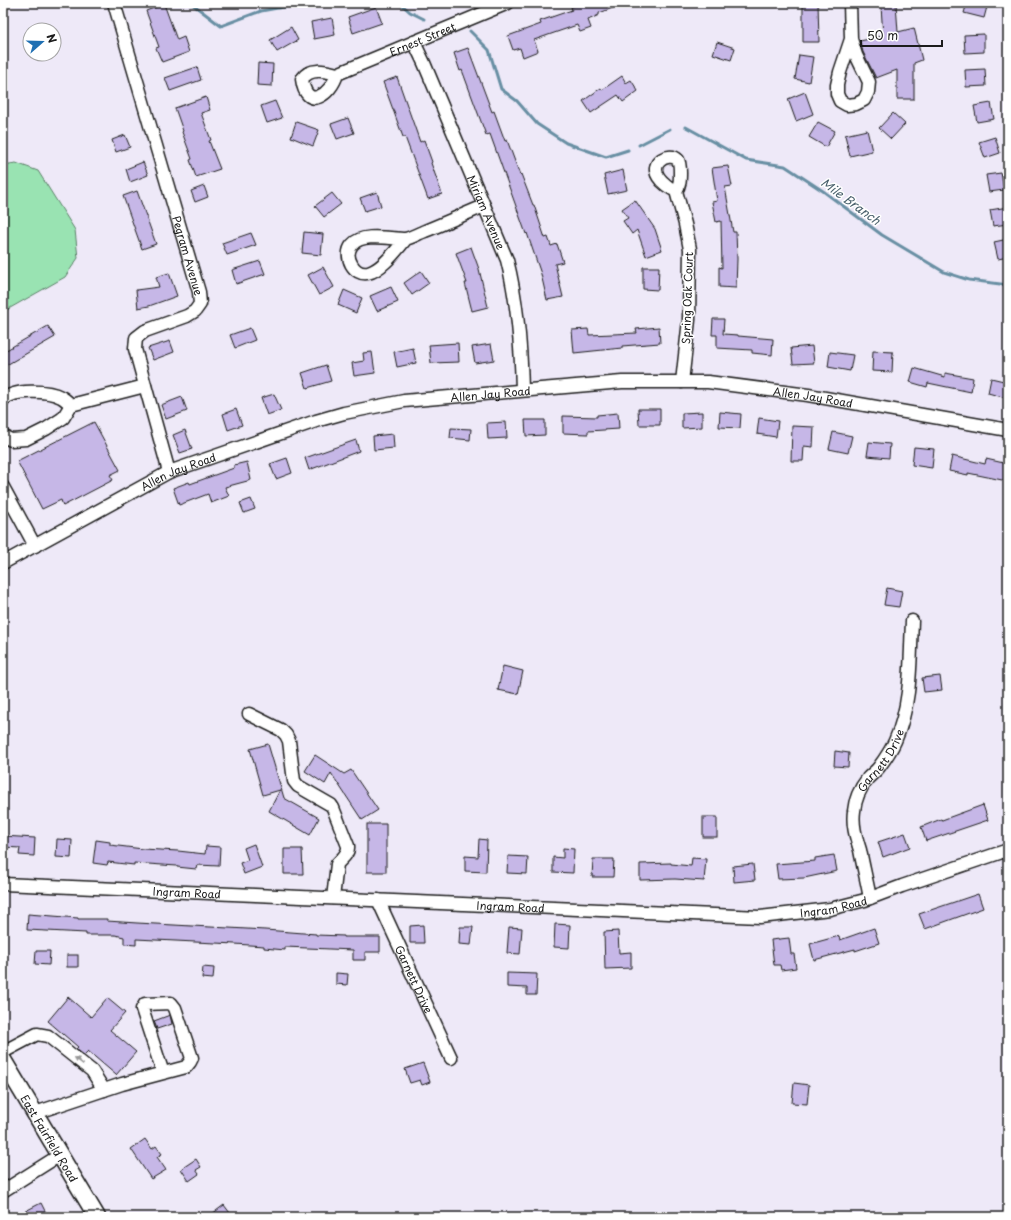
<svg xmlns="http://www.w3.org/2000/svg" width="1011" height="1220" font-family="'Playpen Sans',sans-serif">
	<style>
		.green { fill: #99e3b2; stroke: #5a8067 }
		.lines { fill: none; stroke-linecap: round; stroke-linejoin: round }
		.stream { stroke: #688fa3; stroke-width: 3 }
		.building { fill: #c6b7e7; stroke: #1c1c1c }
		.minor-casing { stroke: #1c1c1c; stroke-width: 15 }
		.major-casing { stroke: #1c1c1c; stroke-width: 19 }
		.minor { stroke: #fff; stroke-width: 12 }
		.major { stroke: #fff; stroke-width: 16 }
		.oneway { fill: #999 }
		.labels { text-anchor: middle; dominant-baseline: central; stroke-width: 3; stroke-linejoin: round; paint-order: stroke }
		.street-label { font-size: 11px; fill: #1c1c1c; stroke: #fff }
		.water-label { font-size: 12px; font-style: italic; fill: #485f6b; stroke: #fff }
	</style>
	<rect width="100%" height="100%" fill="#eee9f8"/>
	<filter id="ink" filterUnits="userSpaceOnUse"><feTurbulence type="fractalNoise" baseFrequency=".025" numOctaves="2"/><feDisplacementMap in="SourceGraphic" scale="8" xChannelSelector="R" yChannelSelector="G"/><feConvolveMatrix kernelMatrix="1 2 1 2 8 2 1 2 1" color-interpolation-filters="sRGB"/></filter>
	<g filter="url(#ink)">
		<polygon class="green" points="16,163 38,171 75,230 78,258 65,277 3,312 3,165"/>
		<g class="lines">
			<g class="stream">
				<polyline points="191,3 221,26 261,11 305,3"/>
				<polyline points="400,3 410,12 424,19"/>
				<polyline points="470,31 489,50 501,89 517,101 537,124 566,143 606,157 628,150"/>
				<polyline points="686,127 746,160 785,166 823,191 882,235 944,272 969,280 1008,285"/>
				<polyline points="639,145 670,129"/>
			</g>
		</g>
		<g class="building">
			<polygon points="582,3 623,3 624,4 599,13 599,15 588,20 591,28 580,32 577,25 534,40 538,51 523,57 520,48 513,50 508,36 541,24 540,21 572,10 571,7"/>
			<polygon points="803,3 818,3 819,42 803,42"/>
			<polygon points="967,3 988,3 984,18 964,13"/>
			<polygon points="164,4 177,40 184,37 189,52 162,62 156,48 159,47 146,11"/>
			<polygon points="896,4 898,32 914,28 922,60 914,63 914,99 897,99 897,70 876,78 863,52 860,41 883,36 881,6"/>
			<polygon points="376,7 382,23 353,33 348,17"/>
			<polygon points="332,18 335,35 314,39 311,22"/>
			<polygon points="291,27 298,40 277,52 270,40"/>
			<polygon points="984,34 984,52 965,53 964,35"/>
			<polygon points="717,42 735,48 731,60 713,54"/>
			<polygon points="468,48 492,112 494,111 505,141 507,140 520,175 521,174 533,205 534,205 545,238 548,237 551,246 557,244 563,262 555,264 563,297 547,300 541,274 527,233 526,234 490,134 486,135 462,70 460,71 454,53"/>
			<polygon points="799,55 813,57 809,82 795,79"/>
			<polygon points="258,63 273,64 272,86 257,85"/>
			<polygon points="197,67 201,80 170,91 165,78"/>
			<polygon points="985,69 986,86 966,87 965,70"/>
			<polygon points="622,76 626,83 631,80 638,91 623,102 618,95 591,113 583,101 601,88 602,90"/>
			<polygon points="397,77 420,142 424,140 432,162 431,163 442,194 428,199 405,137 403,137 383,82"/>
			<polygon points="805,92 813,114 796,121 788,99"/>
			<polygon points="206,97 210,110 201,113 211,140 209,141 220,169 196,177 190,160 192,159 182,132 183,131 175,108"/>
			<polygon points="275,101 282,118 267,123 261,106"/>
			<polygon points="991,103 994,119 977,122 974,106"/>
			<polygon points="893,113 905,124 891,139 879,128"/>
			<polygon points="348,118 354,133 337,139 331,124"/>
			<polygon points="296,122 319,130 313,146 291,137"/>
			<polygon points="818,122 835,131 826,147 809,137"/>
			<polygon points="867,130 872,151 850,156 845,135"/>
			<polygon points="125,135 130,147 116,152 112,140"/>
			<polygon points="995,137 1000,153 985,158 979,142"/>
			<polygon points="143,162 148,175 130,182 126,169"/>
			<polygon points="728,166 732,186 725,187 733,232 736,232 737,259 736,288 719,287 719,267 722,268 721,221 716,222 712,202 717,201 712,168"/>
			<polygon points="623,170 627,190 608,194 604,175"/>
			<polygon points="1001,173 1004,190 989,192 986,175"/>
			<polygon points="204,186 208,197 195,202 191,191"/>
			<polygon points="137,191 156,244 142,249 123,196"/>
			<polygon points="377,192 381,206 365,211 360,198"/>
			<polygon points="332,193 341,204 324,217 315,206"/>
			<polygon points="635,200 655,229 662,250 646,256 637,230 632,234 623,221 628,218 622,209"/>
			<polygon points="1008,207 1008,224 993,226 990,210"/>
			<polygon points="304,232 323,234 321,255 302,253"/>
			<polygon points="251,233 256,245 227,255 222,243"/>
			<polygon points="1008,239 1008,257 998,259 994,242"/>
			<polygon points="471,247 479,269 488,307 472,311 465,283 467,283 456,253"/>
			<polygon points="260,261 265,274 236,284 232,270"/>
			<polygon points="323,267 334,287 319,295 308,275"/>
			<polygon points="643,267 659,267 658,290 643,289"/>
			<polygon points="421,271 429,283 412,295 404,283"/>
			<polygon points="169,273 177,296 149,306 138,308 136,290 159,287 156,277"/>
			<polygon points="391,287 398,302 377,311 370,296"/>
			<polygon points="344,290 362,298 356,313 338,305"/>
			<polygon points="713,319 724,319 723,334 738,335 738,336 773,339 772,355 752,353 752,350 717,348 717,335 712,335"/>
			<polygon points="48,326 55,337 3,367 3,352"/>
			<polygon points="659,327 660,343 622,346 622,348 574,353 572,330 588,329 589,335 637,333 636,329"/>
			<polygon points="250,328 255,340 235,348 230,335"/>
			<polygon points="170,341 174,352 153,360 148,348"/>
			<polygon points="458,343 459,362 431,363 429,345"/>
			<polygon points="491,344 494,360 475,363 472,347"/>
			<polygon points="812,346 814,363 793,364 791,348"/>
			<polygon points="413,348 416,363 397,367 394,352"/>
			<polygon points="873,351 893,352 892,372 872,371"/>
			<polygon points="372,352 375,373 354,376 352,363 364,361 363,353"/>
			<polygon points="830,352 853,355 850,371 828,367"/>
			<polygon points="326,365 331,381 307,388 302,373"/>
			<polygon points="914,368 945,377 945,373 973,378 971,392 928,383 927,387 910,382"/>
			<polygon points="991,378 1008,382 1008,391 1006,398 988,393"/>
			<polygon points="274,394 281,410 267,415 261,398"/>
			<polygon points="182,397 187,411 166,419 161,405"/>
			<polygon points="236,409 242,425 228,430 223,414"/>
			<polygon points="638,409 660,409 660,425 639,425"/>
			<polygon points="702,412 702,427 682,428 682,413"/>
			<polygon points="720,412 741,414 740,428 719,427"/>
			<polygon points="618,413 619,429 588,431 588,434 563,433 563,416 597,417 597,415"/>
			<polygon points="759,418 778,421 776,437 757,434"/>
			<polygon points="525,420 545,420 545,435 526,436"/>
			<polygon points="94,422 120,470 110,475 113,480 63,506 61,500 42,509 17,461"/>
			<polygon points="506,422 507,438 488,439 487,423"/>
			<polygon points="792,426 814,427 813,447 804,446 803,461 791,461"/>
			<polygon points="451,428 471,429 470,440 450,438"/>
			<polygon points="185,430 192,449 180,453 173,435"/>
			<polygon points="833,432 852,436 848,453 829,449"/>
			<polygon points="393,434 394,448 374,450 373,436"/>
			<polygon points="356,440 359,451 309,470 305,458"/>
			<polygon points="869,442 890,444 889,458 867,456"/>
			<polygon points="914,447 934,449 932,468 912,465"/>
			<polygon points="952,456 985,464 986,459 1008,464 1007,481 968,473 968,475 949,471"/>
			<polygon points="287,458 292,473 276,479 270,464"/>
			<polygon points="247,462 251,480 225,487 229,496 211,503 208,494 179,505 173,488 189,482 190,484 234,468 234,465"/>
			<polygon points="251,499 255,509 244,513 240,503"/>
			<polygon points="887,588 902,591 899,607 884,605"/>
			<polygon points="503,666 523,671 518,694 498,690"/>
			<polygon points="940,676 942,690 924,692 922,678"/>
			<polygon points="268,744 284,798 319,818 310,835 269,811 280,790 263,795 250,749"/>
			<polygon points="835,751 849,753 848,767 834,766"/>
			<polygon points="315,755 344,774 351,770 378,810 362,820 331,773 325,784 305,771"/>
			<polygon points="983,805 988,820 926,841 921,827 941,819 942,820"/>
			<rect x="703" y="817" width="14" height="20"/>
			<rect x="367" y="824" width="19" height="48"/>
			<polygon points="905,833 910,847 883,857 878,842"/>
			<polygon points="3,836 35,838 34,856 19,855 20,848 3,847"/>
			<polygon points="57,839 72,840 71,858 56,857"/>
			<polygon points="479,839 487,840 486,872 465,871 465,856 478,857"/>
			<polygon points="96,840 110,842 110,845 143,849 178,851 205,854 206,846 220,847 219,866 197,865 196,869 177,867 177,866 134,863 134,865 108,862 107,865 93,863"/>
			<polygon points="254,844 262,867 244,874 240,863 248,860 244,848"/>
			<polygon points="563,848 574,849 573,873 553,872 553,857 563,858"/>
			<polygon points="284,849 302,849 303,874 284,874"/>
			<polygon points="834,855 837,871 804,878 778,879 776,864 815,861 815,858"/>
			<polygon points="508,856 528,857 527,874 507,873"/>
			<polygon points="692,858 706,859 704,881 675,879 640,880 640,864 671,863 671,864 691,866"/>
			<polygon points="593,859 614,859 613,877 592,877"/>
			<polygon points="753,864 755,880 734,882 733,866"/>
			<polygon points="978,894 983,908 925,929 919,914"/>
			<polygon points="28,914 78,918 78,919 107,919 107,921 137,923 265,930 316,934 316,935 344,936 344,937 380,937 380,952 365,952 365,960 353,960 353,950 285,947 285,950 264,948 264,946 235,944 136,939 136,945 124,944 124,937 115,935 86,935 86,933 27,930"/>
			<polygon points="555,924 570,925 569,948 554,947"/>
			<polygon points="423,925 424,943 410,943 410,926"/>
			<polygon points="460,927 473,927 471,945 459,944"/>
			<polygon points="509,927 522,928 520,954 507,953"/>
			<polygon points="874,928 879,943 855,951 855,949 814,960 810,944 839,936 840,940"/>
			<polygon points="618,931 619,953 631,952 631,968 605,969 604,932"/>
			<polygon points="789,938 791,954 794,954 796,968 781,970 780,965 774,965 771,940"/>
			<polygon points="36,951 50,951 49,965 35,964"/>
			<rect x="67" y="955" width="11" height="12"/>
			<polygon points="203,967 214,968 213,979 202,978"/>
			<polygon points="336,973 348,974 347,985 336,984"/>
			<polygon points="507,973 537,974 536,995 527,995 527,988 507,987"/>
			<polygon points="68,997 91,1017 107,998 125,1013 110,1030 136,1052 116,1075 88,1051 84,1055 76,1049 78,1047 48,1021"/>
			<polygon points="170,1015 172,1024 157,1029 154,1021"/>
			<polygon points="423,1063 430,1082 422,1085 420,1080 410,1083 405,1069"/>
			<polygon points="794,1083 809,1085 807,1104 792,1103"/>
			<polygon points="145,1139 152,1149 156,1146 162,1154 157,1157 166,1170 151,1179 131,1149"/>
			<polygon points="196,1159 201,1167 196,1170 199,1174 189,1181 181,1169"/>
			<polygon points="41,1203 48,1217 14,1217"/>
			<polygon points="224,1205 233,1217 208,1217"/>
		</g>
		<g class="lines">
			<defs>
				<g id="minor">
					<path id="s1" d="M114 3 199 292 200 304 195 311 187 316 145 331 136 338 135 349 169 472"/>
					<polyline points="850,3 851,39 856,55 869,82 868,92 864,100 856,104 847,105 840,101 837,94 837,85 840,72 851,39"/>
					<path id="s2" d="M414 42 424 63 507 260C518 303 521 346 522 390"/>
					<path id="s3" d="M337 74C331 95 306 112 302 79 310 67 325 71 337 74L508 3"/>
					<path d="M676 191C672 189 668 187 665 184 642 165 669 150 678 160 680 163 680 169 680 173 680 180 680 185 676 191L685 224 690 249 689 320 682 382"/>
					<path d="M406 239C397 249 382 270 368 273 354 276 343 256 352 245 362 232 391 239 405 239 411 238 419 233 425 231 445 223 465 214 484 206"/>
					<path d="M3 400C13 389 48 390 61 397 65 399 68 402 71 405"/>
					<polyline points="3,436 11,440 26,439 46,429 63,418 71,405 145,386"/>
					<polyline points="3,487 35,546"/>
					<path id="s4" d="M3 563 169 472 316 421 344 413 404 401 622 382H708L808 395 1008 430"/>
					<path d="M249 714 281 730 286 735 289 741 294 781 298 786 331 805 333 808 348 846C349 854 342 858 337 864L333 898"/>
					<path id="s5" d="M3 884 760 917 830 909 865 900 902 886 1008 850"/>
					<path id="s6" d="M870 898C867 882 863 866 860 850 856 837 852 825 854 811 855 799 861 787 868 778 872 774 876 771 879 767 885 759 891 750 895 741 912 703 910 661 912 621"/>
					<path id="s7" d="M378 900 451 1058"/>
					<polyline points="3,1052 37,1034 48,1036 92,1071 104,1090"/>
					<polyline points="35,1113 122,1084 186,1067 190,1062 192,1058 175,1008 171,1003 145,1004 142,1009 163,1073"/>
					<polyline points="3,1191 60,1155"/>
				</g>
				<g id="major">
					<path id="s8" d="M3 1060 97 1217"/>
				</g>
			</defs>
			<use href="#minor" class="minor-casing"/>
			<use href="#major" class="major-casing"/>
			<use href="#minor" class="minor"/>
			<use href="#major" class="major"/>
		</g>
		<defs><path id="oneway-solid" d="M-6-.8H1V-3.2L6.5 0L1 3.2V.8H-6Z"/></defs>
		<use class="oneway" href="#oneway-solid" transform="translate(79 1061) rotate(-142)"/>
	</g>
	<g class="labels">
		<g class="street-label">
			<text stroke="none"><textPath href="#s3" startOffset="189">Ernest Street</textPath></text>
			<text stroke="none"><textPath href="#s2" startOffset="185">Miriam Avenue</textPath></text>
			<text stroke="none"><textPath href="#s1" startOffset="263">Pegram Avenue</textPath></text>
			<text transform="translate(687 298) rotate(-88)">Spring Oak Court</text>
			<text stroke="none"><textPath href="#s4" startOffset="522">Allen Jay Road</textPath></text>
			<text stroke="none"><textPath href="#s4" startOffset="846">Allen Jay Road</textPath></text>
			<text stroke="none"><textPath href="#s4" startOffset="198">Allen Jay Road</textPath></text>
			<text stroke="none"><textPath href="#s6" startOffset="147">Garnett Drive</textPath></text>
			<text stroke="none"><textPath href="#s5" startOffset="184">Ingram Road</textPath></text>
			<text stroke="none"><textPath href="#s5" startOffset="832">Ingram Road</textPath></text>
			<text stroke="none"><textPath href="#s5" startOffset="508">Ingram Road</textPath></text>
			<text stroke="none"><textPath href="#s7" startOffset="87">Garnett Drive</textPath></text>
			<text stroke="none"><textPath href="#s8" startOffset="91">East Fairfield Road</textPath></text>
		</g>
		<g class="water-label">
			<text transform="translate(851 201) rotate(36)">Mile Branch</text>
		</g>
	</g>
	<rect width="1011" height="1220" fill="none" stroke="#fff" stroke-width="16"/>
	<rect x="8" y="8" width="995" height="1204" fill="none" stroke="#1c1c1c" stroke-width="1.5" filter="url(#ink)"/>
	<g transform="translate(42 42) rotate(70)"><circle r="19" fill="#ffffff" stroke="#a4a4a4"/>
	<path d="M0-3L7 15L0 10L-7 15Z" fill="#1f6fb2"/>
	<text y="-6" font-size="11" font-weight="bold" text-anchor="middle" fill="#1c1c1c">N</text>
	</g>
	<path d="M861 40v6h81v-6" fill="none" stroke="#1c1c1c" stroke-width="2"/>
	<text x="867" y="40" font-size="12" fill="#1c1c1c" stroke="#ffffff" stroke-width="3" paint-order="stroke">50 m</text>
</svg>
